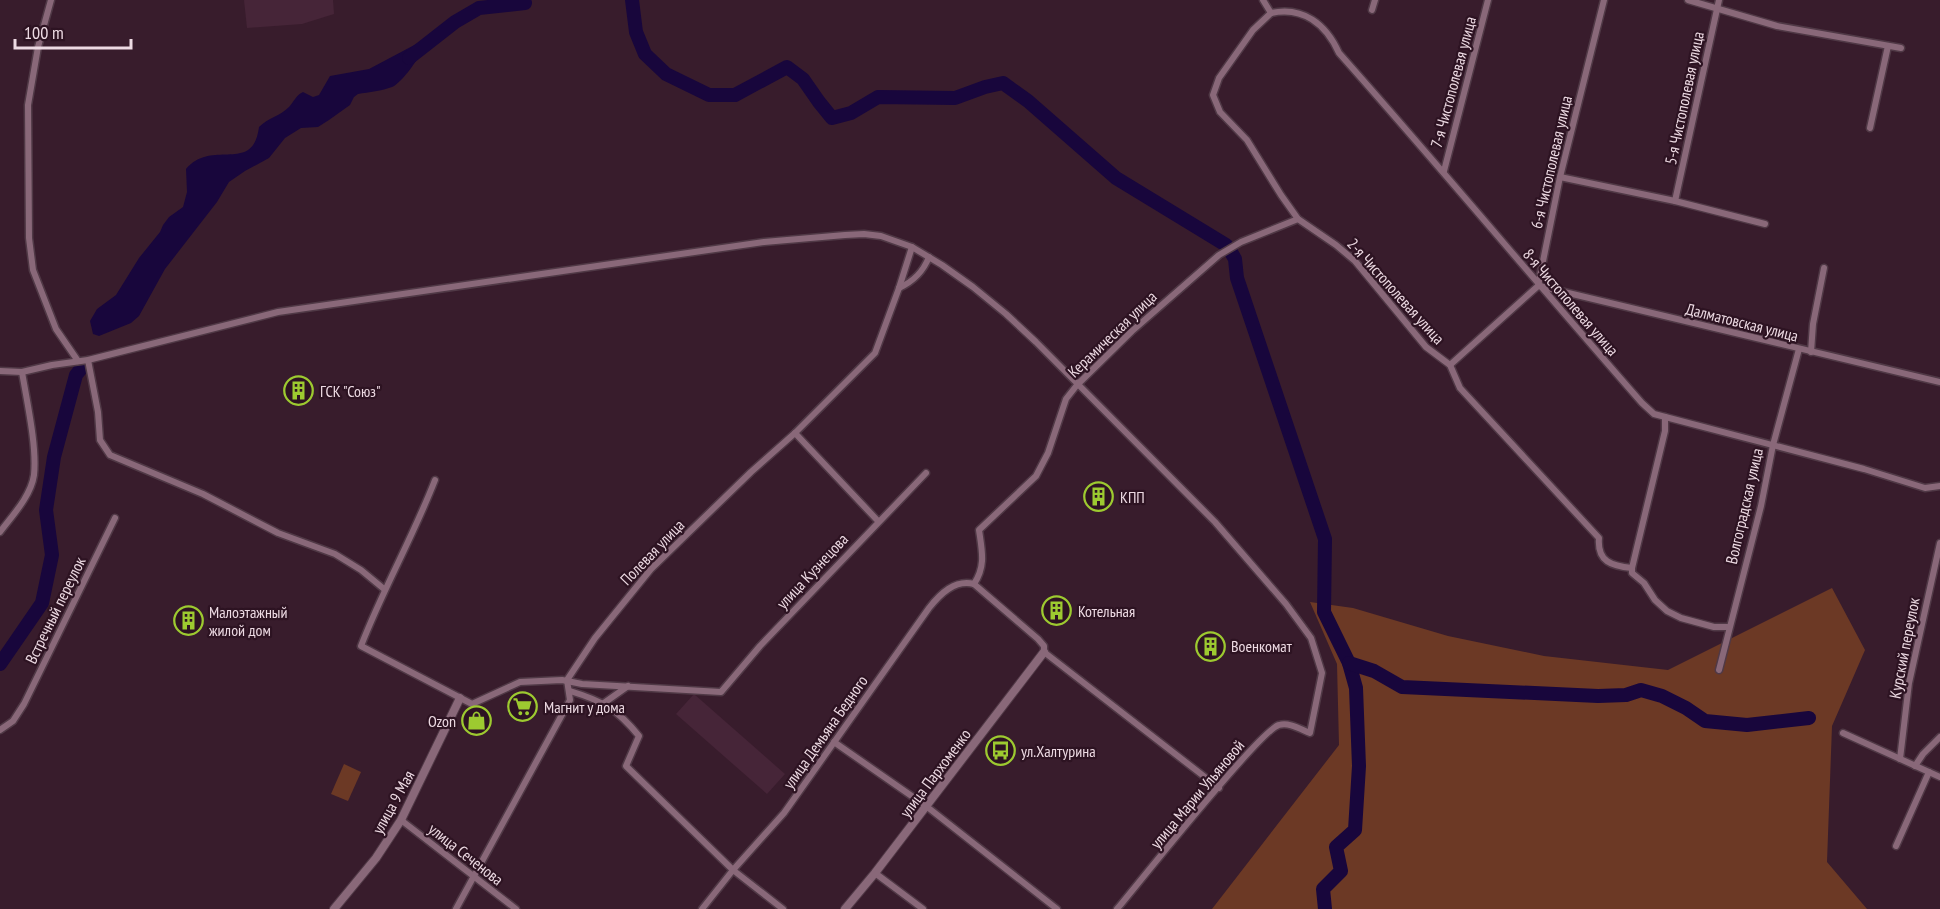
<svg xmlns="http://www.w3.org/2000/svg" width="1940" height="909" font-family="'PT Sans Narrow',sans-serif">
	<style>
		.built { fill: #462538 }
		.green { fill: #6c3925 }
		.water { fill: #18063c }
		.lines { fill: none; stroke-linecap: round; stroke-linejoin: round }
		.river { stroke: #18063c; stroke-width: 14 }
		.minor-casing { stroke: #503946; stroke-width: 9 }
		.tertiary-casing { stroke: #503946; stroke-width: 10 }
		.minor { stroke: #896879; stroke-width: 6 }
		.tertiary { stroke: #896879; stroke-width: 8 }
		.labels { text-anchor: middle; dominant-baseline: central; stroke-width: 4.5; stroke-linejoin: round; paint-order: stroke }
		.street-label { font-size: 16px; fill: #eddae3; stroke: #2d1322 }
		.poi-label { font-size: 16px; fill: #eddae3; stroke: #2d1322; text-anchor: start }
	</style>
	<rect width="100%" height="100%" fill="#381c2c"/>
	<g class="built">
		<polygon points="244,0 333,0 334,14 302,24 247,28"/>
		<polygon points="694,694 785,774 767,794 676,714"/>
	</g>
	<g class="green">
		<polygon points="1832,588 1865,650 1832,726 1827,862 1867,909 1212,909 1339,745 1337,664 1310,602 1353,608 1448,636 1544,656 1668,670"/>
		<polygon points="344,764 361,772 348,801 331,794"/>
	</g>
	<path class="water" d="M420 42 424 45C422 55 401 84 392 87 382 91 369 92 358 94L354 97 350 105 329 120 318 127 301 128 285 138 269 158 245 171 229 182 217 202 165 269 139 316 131 323 99 336 93 334 90 321 97 309 116 295 139 258 160 232 163 225 169 217 183 207 187 192 186 169C212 138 253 175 259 127 268 118 280 116 289 107 294 102 295 96 303 92L313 97 319 95 330 76 369 69Z"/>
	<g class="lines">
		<g class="river">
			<polyline points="632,0 636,32 645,54 666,74 709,95 735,95 787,67 803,79 819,102 832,118 851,113 878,97 955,98 985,87 1003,83 1028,101 1116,178 1226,245"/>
			<polyline points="409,58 455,22 479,8 525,3"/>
			<polyline points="1231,252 1235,259 1237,278 1325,539 1324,612 1349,663 1356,688 1359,766 1355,830 1336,847 1341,871 1323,889 1325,909"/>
			<polyline points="1349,663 1374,671 1402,687 1598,696 1626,695 1641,690 1662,696 1686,708 1705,721 1747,725 1809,718"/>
			<polyline points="0,664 42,603 52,555 46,510 54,457 76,375 80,370"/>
		</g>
		<defs>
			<g id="minor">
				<polyline points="51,0 38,47 28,105 29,238 33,270 56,329 78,361"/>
				<polyline points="1263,0 1271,13"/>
				<polyline points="1688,0 1777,26 1901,48"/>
				<polyline points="1372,10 1375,0"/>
				<path d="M1271 13C1303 6 1326 24 1339 53 1442 169 1540 287 1642 403L1654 414 1864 469 1925 488 1940 486"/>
				<path d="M1271 13 1253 30 1219 78 1213 95 1220 112 1247 140 1281 195 1298 219 1336 245 1355 261 1426 347 1450 365 1460 388 1599 538C1597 562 1612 566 1632 568"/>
				<polyline points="1870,128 1888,46"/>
				<polyline points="1444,171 1488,0"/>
				<polyline points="1560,177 1675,201 1765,224"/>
				<polyline points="1675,201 1719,0"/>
				<polyline points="1539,286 1940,382"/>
				<path d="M899 288C914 281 923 272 929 257"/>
				<polyline points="1811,352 1813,324 1824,268"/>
				<polyline points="88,360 98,412 100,440 110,455 203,494 278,533 335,554 361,570 384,589"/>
				<polyline points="1450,365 1538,286 1560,177 1604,0"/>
				<path d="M0 371 22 372 52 365 88 360 278 312 764 242 845 235 864 234 881 236 912 247 942 265 973 287 1006 314 1036 342 1215 522 1286 604 1311 638 1322 673 1310 733C1300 729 1289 722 1279 725 1261 729 1138 884 1117 909"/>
				<polyline points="1665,417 1665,431 1632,568 1632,573 1644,583 1655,600 1667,611 1681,618 1714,627 1729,627"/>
				<polyline points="795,433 878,521"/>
				<path d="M435 480C413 537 383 589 361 646L472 704 520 682 562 680 582 684 721 692 760 646 926 473"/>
				<path d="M0 532C12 516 31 496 34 475 37 446 27 402 22 372"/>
				<polyline points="1719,670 1761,506 1773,445 1799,349"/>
				<path d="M570 691C603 701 617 709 639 736L626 766 733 870 783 909"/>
				<polyline points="604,703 628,686"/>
				<polyline points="0,730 13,721 24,704 115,518"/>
				<polyline points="1843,733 1940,777"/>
				<polyline points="834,742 926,806 1057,909"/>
				<polyline points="1900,759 1909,683 1940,543"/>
				<polyline points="1915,766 1923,754 1940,737"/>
				<path d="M1219 788 1044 652V646L1038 639 974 584C986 566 982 551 979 530L1036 476 1048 453 1066 399 1077 385 1132 331 1219 255 1241 242 1298 219"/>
				<polyline points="401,820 516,909"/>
				<polyline points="1896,846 1929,772"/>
				<polyline points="875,873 923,909"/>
				<polyline points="456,909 570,700 567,680 595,638 651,569 751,472 795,433 875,353 899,288 912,247"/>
				<path d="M702 909 733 870 784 813 929 608C940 594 955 579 974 584"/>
			</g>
			<g id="tertiary">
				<polyline points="334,909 376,858 401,820 460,698"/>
				<polyline points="845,909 875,873 1044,652"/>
			</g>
		</defs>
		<use href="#minor" class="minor-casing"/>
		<use href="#tertiary" class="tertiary-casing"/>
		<use href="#minor" class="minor"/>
		<use href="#tertiary" class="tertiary"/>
	</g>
	<defs>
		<symbol id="building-ring" viewBox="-11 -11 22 22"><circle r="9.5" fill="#2d1322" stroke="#9dca30" stroke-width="1.5"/><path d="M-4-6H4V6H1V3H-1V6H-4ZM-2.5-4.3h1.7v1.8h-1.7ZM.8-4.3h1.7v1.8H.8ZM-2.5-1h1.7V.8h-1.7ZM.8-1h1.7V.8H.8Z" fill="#9dca30"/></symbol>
		<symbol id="supermarket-ring" viewBox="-11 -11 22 22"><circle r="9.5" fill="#2d1322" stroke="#9dca30" stroke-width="1.5"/><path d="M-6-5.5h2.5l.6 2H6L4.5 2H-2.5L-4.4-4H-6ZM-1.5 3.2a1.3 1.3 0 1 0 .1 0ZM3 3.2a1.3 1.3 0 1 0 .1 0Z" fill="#9dca30"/></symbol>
		<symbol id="shop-ring" viewBox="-11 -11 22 22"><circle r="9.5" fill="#2d1322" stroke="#9dca30" stroke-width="1.5"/><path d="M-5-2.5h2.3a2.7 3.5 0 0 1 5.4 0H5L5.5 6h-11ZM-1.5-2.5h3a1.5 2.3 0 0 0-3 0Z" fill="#9dca30"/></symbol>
		<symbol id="bus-ring" viewBox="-11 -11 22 22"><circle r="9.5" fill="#2d1322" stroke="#9dca30" stroke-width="1.5"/><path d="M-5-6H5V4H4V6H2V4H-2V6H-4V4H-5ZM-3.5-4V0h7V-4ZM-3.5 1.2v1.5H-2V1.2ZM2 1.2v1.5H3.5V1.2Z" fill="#9dca30"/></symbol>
	</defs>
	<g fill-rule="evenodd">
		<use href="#building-ring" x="282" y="374" width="33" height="33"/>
		<use href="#building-ring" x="1082" y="480" width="33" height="33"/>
		<use href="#building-ring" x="1040" y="594" width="33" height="33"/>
		<use href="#building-ring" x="172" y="604" width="33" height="33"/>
		<use href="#building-ring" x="1194" y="630" width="33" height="33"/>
		<use href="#supermarket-ring" x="506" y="690" width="33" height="33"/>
		<use href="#shop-ring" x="460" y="704" width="33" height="33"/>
		<use href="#bus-ring" x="984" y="734" width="33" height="33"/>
	</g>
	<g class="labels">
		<g class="street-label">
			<text transform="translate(1453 82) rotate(-75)">7-я Чистополевая улица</text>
			<text transform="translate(1684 98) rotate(-78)">5-я Чистополевая улица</text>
			<text transform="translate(1551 162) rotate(-77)">6-я Чистополевая улица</text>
			<text transform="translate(1396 291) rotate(48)">2-я Чистополевая улица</text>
			<text transform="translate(1571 302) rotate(49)">8-я Чистополевая улица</text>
			<text transform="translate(1742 322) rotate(14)">Далматовская улица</text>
			<text transform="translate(1112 334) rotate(-44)">Керамическая улица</text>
			<text transform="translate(1744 506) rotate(-77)">Волгоградская улица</text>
			<text transform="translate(652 552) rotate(-46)">Полевая улица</text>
			<text transform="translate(812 571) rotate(-47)">улица Кузнецова</text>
			<text transform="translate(55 610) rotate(-64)">Встречный переулок</text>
			<text transform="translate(1904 648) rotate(-79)">Курский переулок</text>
			<text transform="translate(825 732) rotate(-55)">улица Демьяна Бедного</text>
			<text transform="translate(935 773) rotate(-53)">улица Пархоменко</text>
			<text transform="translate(1197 794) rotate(-50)">улица Марии Ульяновой</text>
			<text transform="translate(393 802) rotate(-61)">улица 9 Мая</text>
			<text transform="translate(466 854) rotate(38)">улица Сеченова</text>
		</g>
		<g class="poi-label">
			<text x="320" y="391">ГСК "Союз"</text>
			<text x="1120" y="497">КПП</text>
			<text x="1078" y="611">Котельная</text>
			<text x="209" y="612">Малоэтажный<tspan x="209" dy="18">жилой дом</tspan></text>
			<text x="1231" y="646">Военкомат</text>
			<text x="544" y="707">Магнит у дома</text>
			<text x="456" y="721" text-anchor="end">Ozon</text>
			<text x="1021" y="751">ул.Халтурина</text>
		</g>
	</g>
	<path d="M15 39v9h116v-9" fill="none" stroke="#eddae3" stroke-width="3"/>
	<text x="24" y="39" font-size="18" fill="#eddae3" stroke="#2d1322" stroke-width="4.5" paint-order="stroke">100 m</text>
</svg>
